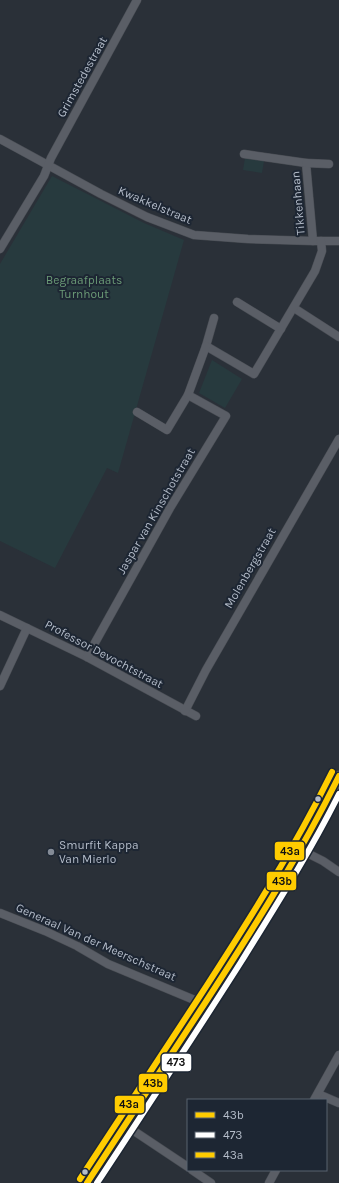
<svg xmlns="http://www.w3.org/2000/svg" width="339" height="1183" font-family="Karla,sans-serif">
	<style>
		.green { fill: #273a3e }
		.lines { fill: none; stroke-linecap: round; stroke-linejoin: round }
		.minor-casing { stroke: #484c53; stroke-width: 9 }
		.tertiary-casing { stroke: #484c53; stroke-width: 11 }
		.minor { stroke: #5a5e66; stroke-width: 8 }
		.tertiary { stroke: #5a5e66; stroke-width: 10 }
		.bus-1-casing { stroke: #1d2633; stroke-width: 9 }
		.bus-2-casing { stroke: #1d2633; stroke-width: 9 }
		.bus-3-casing { stroke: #1d2633; stroke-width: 9 }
		.bus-1 { stroke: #fc0; stroke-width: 6 }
		.bus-2 { stroke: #fff; stroke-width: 6 }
		.bus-3 { stroke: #fc0; stroke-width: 6 }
		.bus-dot { fill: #b4bcc9; stroke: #1d2633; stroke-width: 1.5 }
		.poi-dot { fill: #848b96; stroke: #1d2633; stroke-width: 1.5 }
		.labels { text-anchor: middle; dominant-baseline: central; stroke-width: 4; stroke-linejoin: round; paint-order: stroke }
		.street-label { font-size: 12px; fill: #b4bcc9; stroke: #1d2633 }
		.park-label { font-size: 12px; fill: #6b9a76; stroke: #1d2633 }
		.poi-label { font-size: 12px; fill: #b4bcc9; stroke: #1d2633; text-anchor: start }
		.line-badge { stroke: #1d2633; stroke-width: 1.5 }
		.pale-badge-label { font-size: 11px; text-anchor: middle; font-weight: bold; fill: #111 }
	</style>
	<rect width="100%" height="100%" fill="#2a3038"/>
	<g class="green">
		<polygon points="245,158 264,161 262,173 243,170"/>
		<polygon points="52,176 144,223 184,240 118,473 107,468 55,568 0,541 0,264"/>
		<polygon points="212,360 242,379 225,408 199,393"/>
	</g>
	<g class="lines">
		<defs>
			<g id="minor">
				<polyline points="0,139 101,194 147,217 194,235 248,239 313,241 339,241"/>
				<polyline points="244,154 306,163 313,241"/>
				<polyline points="306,163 329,164"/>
				<polyline points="0,249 44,176 51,158 137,0"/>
				<polyline points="237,302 281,329"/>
				<polyline points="294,308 339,337"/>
				<polyline points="214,318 206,346 254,374 315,271 322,251 321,241"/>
				<polyline points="137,412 167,430 188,395"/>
				<polyline points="0,615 87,657 196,716"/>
				<polyline points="87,657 170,508 226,416 188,395 206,346"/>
				<polyline points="0,686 27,628"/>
				<polyline points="185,711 206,670 339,439"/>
				<polyline points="301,850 323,861 339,872"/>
				<polyline points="0,913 45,931 77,946 108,964 204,1004"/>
				<polyline points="318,1094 339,1103"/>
				<polyline points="314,1100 339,1055"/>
				<polyline points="125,1125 188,1167"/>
				<polyline points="192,1170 211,1183"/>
				<polyline points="269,1183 276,1170"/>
			</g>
			<path id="tertiary" d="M87 1183C133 1114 178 1044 223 975 264 910 306 846 339 776"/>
		</defs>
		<use href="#minor" class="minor-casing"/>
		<use href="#tertiary" class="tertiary-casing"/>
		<use href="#minor" class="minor"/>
		<use href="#tertiary" class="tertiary"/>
		<defs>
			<path id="bus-1" d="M87 1183C127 1123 166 1063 205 1003 253 929 300 855 339 776"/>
			<path id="bus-2" d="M97 1183C145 1110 194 1036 241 962 275 907 310 852 339 794"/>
			<path id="bus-3" d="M80 1179C120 1119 159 1059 198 999 246 925 293 851 332 772"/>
		</defs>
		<use href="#bus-1" class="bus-1-casing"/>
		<use href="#bus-2" class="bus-2-casing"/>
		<use href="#bus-3" class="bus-3-casing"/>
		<use href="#bus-1" class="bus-1"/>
		<use href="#bus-2" class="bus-2"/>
		<use href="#bus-3" class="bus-3"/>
	</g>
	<g class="bus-dot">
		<circle cx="318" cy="799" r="3.5"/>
		<circle cx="85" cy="1172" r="3.5"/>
	</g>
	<circle class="poi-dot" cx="51" cy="852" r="4"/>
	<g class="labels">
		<g class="street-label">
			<text transform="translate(82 77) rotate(-61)">Grimstedestraat</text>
			<text transform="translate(298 203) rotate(-95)">Tikkenhaan</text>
			<text transform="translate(155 205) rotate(23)">Kwakkelstraat</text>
			<text transform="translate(156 511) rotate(-60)">Jaspar van Kinschotstraat</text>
			<text transform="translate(250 568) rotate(-60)">Molenbergstraat</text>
			<text transform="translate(104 654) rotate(28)">Professor Devochtstraat</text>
			<text transform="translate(96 942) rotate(24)">Generaal Van der Meerschstraat</text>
		</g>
		<g class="park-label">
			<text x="84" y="280">Begraafplaats<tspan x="84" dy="14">Turnhout</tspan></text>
		</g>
		<g class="poi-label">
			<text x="59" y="845">Smurfit Kappa<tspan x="59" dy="14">Van Mierlo</tspan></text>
		</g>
	</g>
	<g class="line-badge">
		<rect x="274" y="841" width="31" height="20" rx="4" fill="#fc0"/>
		<rect x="266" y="871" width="31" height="20" rx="4" fill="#fc0"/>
		<rect x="161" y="1053" width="31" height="19" rx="4" fill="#fff"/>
		<rect x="138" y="1073" width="30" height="20" rx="4" fill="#fc0"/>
		<rect x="114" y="1095" width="31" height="19" rx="4" fill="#fc0"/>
	</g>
	<g class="pale-badge-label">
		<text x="290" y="855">43a</text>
		<text x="282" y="885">43b</text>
		<text x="176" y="1066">473</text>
		<text x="153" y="1087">43b</text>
		<text x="129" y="1108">43a</text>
	</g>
	<rect x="187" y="1099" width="140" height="72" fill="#1d2633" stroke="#59626f"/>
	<rect x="195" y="1112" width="20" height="6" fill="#ffcc00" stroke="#59626f"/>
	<text x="223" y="1119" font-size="12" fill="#b4bcc9">43b</text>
	<rect x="195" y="1132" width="20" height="6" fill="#ffffff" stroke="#59626f"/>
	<text x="223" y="1139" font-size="12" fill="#b4bcc9">473</text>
	<rect x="195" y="1152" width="20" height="6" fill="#ffcc00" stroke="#59626f"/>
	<text x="223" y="1159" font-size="12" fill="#b4bcc9">43a</text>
</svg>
